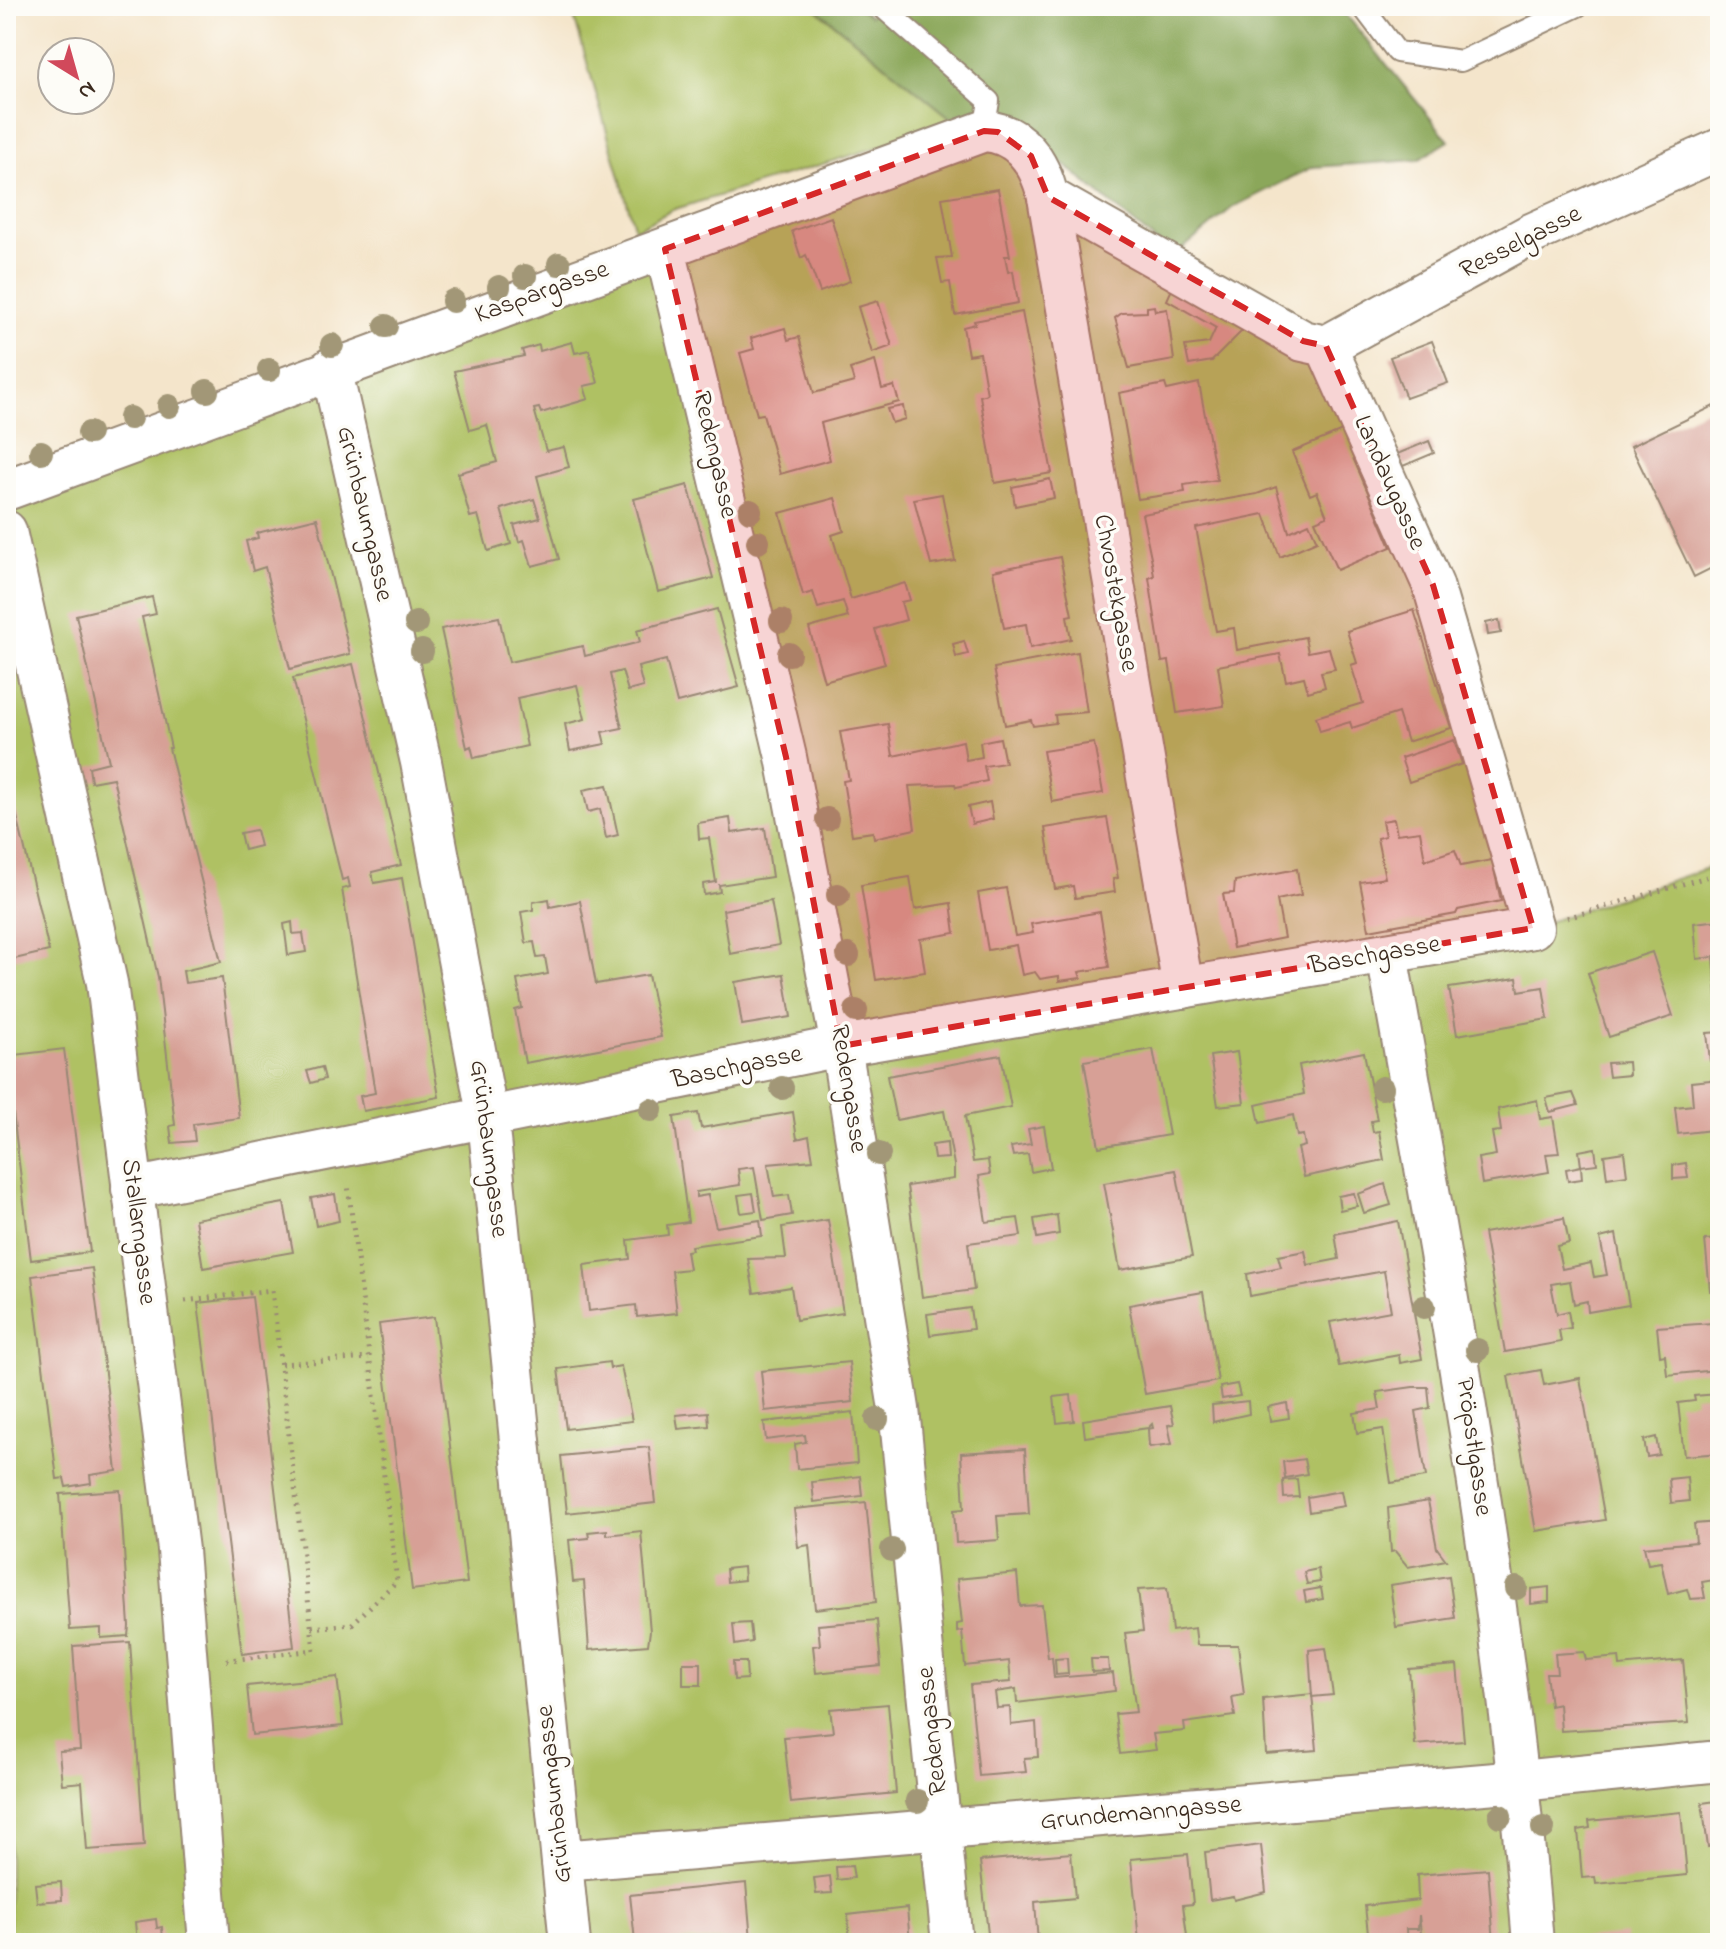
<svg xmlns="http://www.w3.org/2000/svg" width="1726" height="1949" font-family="'Indie Flower',sans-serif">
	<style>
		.green { fill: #afc164; stroke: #757641; stroke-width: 2 }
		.forest { fill: #8ba75a; stroke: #63683c; stroke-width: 2 }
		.building { fill: #d7a096 }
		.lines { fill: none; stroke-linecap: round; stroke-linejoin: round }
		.lane-casing { stroke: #988874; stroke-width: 24 }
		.street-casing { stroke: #988874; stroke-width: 44 }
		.path { stroke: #988874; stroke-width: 5; stroke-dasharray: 2 6; stroke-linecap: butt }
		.lane { stroke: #fff; stroke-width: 20 }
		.street { stroke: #fff; stroke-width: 40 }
		.tree { fill: #a29777 }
		.marked { fill: #d62828; fill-opacity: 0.2; stroke: #d62828; stroke-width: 6; stroke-dasharray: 16 10; stroke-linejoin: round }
		.labels { text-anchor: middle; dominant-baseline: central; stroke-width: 7; stroke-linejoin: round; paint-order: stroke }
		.street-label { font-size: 26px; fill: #3b2a1e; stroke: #fdfcf7 }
	</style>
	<rect width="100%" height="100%" fill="#fdfcf7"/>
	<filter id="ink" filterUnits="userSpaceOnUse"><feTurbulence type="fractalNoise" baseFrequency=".0125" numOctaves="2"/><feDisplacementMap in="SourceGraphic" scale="16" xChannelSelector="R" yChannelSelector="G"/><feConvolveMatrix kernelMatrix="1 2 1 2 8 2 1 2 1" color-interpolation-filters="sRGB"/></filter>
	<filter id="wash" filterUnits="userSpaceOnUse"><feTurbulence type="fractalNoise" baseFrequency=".006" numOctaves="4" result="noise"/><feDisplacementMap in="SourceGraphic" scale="32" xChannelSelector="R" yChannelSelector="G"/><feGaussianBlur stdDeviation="1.8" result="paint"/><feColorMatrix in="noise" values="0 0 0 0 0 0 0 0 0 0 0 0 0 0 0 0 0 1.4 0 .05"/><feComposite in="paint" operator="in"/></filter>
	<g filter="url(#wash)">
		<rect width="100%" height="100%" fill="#f4e5cb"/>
		<g class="green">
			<polygon points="571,6 812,6 957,123 672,210 635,230"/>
			<polygon points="984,131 1303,341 1412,532 1533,927 1720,864 1720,1943 9,1943 6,490"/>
		</g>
		<polygon class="forest" points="813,6 856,6 870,16 881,6 1339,6 1449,141 1418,160 1313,167 1233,207 1174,256 1013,122 957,123"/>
		<g id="blocks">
			<g class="building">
				<polygon points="998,189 1010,256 1005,256 1008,272 1013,271 1018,303 955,315 950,282 942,283 937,258 952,257 942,198"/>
				<polygon points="831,217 850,281 820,292 806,255 801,258 792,231"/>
				<polygon points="1172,289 1243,330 1212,361 1189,365 1185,346 1209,343 1216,328 1167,300"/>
				<polygon points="878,301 892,346 872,353 858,307"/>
				<polygon points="1154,306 1155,311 1167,309 1174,360 1129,368 1115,318 1122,313 1147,312 1147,307"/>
				<polygon points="1022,312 1052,473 995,483 980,396 987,394 980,353 968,355 963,327 975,324 974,321"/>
				<polygon points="785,328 788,340 799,337 814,393 854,382 850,369 875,361 882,389 894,386 899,402 821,423 830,460 780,474 763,414 757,415 740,353 754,349 751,338"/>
				<polygon points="1432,341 1448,383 1406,398 1390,357"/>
				<polygon points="572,342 575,353 589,350 598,383 584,386 588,399 541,413 539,408 534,409 546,451 564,447 569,467 537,476 559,559 532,566 524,540 519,542 514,525 540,518 534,499 501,509 511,544 488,551 478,515 470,517 458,473 497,462 487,425 470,430 454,371 524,356 522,350 539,345 540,351"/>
				<polygon points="1199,383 1217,480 1184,485 1185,492 1138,499 1119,393 1165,384 1167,390"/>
				<polygon points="1720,403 1720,564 1694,577 1631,446"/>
				<polygon points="903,406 905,419 892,423 887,409"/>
				<polygon points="1342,431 1391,547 1337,570 1315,521 1327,516 1317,492 1310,495 1292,452"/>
				<polygon points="1429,441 1434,453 1403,466 1397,454"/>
				<polygon points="1050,479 1054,498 1015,506 1012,487"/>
				<polygon points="688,485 713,578 658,592 634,499"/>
				<polygon points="1276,487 1289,532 1309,523 1317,541 1280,557 1264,514 1196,528 1216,631 1234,628 1237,650 1305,637 1308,652 1329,648 1335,669 1321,672 1325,687 1308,692 1304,677 1286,681 1280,654 1218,666 1224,706 1177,713 1169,661 1162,662 1149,578 1154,576 1152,562 1142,514 1257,494"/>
				<polygon points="942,494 955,561 931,565 914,499"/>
				<polygon points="835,498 844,531 832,535 851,599 905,583 910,600 901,602 906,620 875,629 885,664 824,681 809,628 848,617 843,601 818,608 813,592 803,595 780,513"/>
				<polygon points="317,518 350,654 290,669 265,567 253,571 246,541 258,538 257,533"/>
				<polygon points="1060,557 1072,615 1067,616 1071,639 1030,648 1026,624 1004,628 993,571"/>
				<polygon points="152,597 156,614 142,617 171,748 169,748 221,962 183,971 185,983 222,978 239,1118 193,1124 195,1141 172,1143 170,1126 175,1125 158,977 113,778 91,782 89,767 109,762 76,615"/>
				<polygon points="717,609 739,687 677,703 666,660 638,667 643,687 628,691 622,671 610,674 622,728 602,732 605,744 570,751 565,724 585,719 577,685 517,698 527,746 474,758 471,746 467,748 441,629 499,617 509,662 583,646 585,656 640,642 637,630"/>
				<polygon points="1414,610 1451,728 1407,742 1398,713 1352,728 1350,722 1320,731 1316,717 1363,703 1351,665 1357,663 1347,631"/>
				<polygon points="1499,620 1501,633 1488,635 1486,623"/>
				<polygon points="964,641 968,654 956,657 953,644"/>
				<polygon points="1078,652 1087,712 1055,715 1056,723 1033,726 1031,720 1005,725 994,668"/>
				<polygon points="353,664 401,865 372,872 374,883 402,878 439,1097 363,1111 360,1096 375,1093 342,889 350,887 348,878 342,880 293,678"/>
				<polygon points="888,724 893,756 963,741 966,760 982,757 980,742 1000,738 1005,763 984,766 987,781 956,787 955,784 909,786 915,829 874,838 873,832 852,835 843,781 849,780 840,732"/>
				<polygon points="1454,740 1462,764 1409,782 1401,758"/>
				<polygon points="1094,743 1103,793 1052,802 1043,751"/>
				<polygon points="6,770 49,951 6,961"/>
				<polygon points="607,785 618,835 606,838 600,809 588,812 583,790"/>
				<polygon points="990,802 993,819 972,824 968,807"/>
				<polygon points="730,818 732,833 765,828 772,877 719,885 720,892 704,895 703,884 716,882 709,838 699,839 698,823"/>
				<polygon points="1107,818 1118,878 1113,879 1115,892 1075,898 1073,886 1055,889 1045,828"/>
				<polygon points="1394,819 1397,834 1420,831 1425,860 1455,850 1461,866 1492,860 1501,901 1458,910 1456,914 1369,930 1360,882 1385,878 1377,838 1385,836 1382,821"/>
				<polygon points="256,830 260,846 244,850 240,833"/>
				<polygon points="1297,869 1301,895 1277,900 1284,938 1233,948 1223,894 1234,893 1235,881"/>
				<polygon points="910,877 915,909 951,903 955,933 920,939 925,972 876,980 861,885"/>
				<polygon points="1006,888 1015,936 1033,933 1031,924 1100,912 1109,967 1079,972 1081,978 1059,981 1059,976 1040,979 1035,972 1022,975 1016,945 988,950 978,893"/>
				<polygon points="549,899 550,907 580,901 596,984 648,975 661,1037 525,1063 515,1010 522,1008 517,980 548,974 545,957 537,958 534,942 526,943 521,912 533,910 533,902"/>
				<polygon points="771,901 779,945 730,954 723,910"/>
				<polygon points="1720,920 1720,998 1717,998 1714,957 1697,959 1694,923"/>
				<polygon points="292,922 293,934 303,933 306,952 288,955 284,924"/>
				<polygon points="1652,952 1673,1016 1609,1037 1588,973"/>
				<polygon points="784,974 791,1017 742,1025 735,982"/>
				<polygon points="1517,978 1519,991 1543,987 1548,1019 1457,1035 1449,988"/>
				<polygon points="1720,1032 1720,1060 1710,1061 1707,1033"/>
				<polygon points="64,1049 90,1252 31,1260 6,1056"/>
				<polygon points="1153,1049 1169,1135 1099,1147 1084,1061"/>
				<polygon points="1237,1052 1244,1103 1218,1106 1210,1056"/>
				<polygon points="1364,1052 1377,1120 1371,1121 1373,1132 1379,1131 1384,1160 1304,1177 1298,1148 1305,1146 1303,1135 1297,1136 1293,1115 1260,1123 1256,1105 1304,1094 1299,1065"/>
				<polygon points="1001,1055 1011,1107 965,1116 973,1162 988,1160 990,1174 979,1176 986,1222 1018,1218 1021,1236 968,1243 974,1290 922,1297 907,1186 954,1179 954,1165 944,1111 896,1120 887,1076"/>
				<polygon points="1628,1062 1629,1075 1609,1077 1607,1063"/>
				<polygon points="322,1067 325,1079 311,1083 307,1071"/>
				<polygon points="1720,1079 1720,1129 1678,1134 1675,1107 1693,1105 1691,1082"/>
				<polygon points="1573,1093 1578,1105 1550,1112 1546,1098"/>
				<polygon points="1537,1100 1540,1119 1553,1117 1559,1153 1546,1154 1549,1172 1482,1184 1478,1158 1496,1155 1492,1132 1501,1131 1498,1109"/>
				<polygon points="793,1112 797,1139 809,1136 813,1160 768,1164 774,1197 789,1195 792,1215 763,1220 754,1167 738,1169 740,1185 696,1192 696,1197 708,1195 716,1227 760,1220 762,1236 691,1246 692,1250 686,1251 689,1269 672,1271 677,1313 637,1317 636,1305 589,1311 584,1265 630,1259 628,1240 668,1235 667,1225 688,1222 674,1117 698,1113 701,1128"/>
				<polygon points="1044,1126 1051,1168 1031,1172 1028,1154 1013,1156 1011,1147 1031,1144 1028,1129"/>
				<polygon points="947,1143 948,1158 934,1159 932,1145"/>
				<polygon points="1595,1148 1597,1164 1581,1166 1579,1151"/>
				<polygon points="1624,1152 1627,1175 1607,1178 1604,1155"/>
				<polygon points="1686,1163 1688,1178 1673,1179 1673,1165"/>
				<polygon points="1581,1166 1582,1179 1568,1181 1566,1169"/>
				<polygon points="1176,1170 1192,1257 1120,1270 1104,1183"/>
				<polygon points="1385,1184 1391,1205 1364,1213 1358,1194"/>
				<polygon points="753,1193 756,1211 741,1213 738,1195"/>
				<polygon points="1354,1193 1357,1206 1340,1210 1338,1196"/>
				<polygon points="335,1194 339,1221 316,1226 311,1198"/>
				<polygon points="284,1203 293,1252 203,1268 195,1219"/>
				<polygon points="1057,1215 1059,1234 1037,1238 1034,1219"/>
				<polygon points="1564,1218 1569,1243 1557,1246 1562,1269 1591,1263 1594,1277 1607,1275 1600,1238 1616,1234 1629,1305 1588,1312 1587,1301 1574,1304 1570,1281 1551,1284 1557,1314 1568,1311 1571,1328 1559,1330 1561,1342 1505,1352 1484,1233"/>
				<polygon points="828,1220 843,1313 796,1320 791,1287 754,1293 748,1259 786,1258 782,1227"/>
				<polygon points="1398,1221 1422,1359 1400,1363 1399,1355 1339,1366 1330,1322 1391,1311 1384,1271 1250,1296 1247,1274 1281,1267 1278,1256 1305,1251 1308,1265 1339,1259 1335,1234"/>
				<polygon points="1720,1239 1720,1290 1710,1291 1705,1240"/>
				<polygon points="92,1268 117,1471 90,1475 91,1483 66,1487 64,1478 57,1479 32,1276"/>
				<polygon points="1203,1292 1218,1381 1145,1394 1129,1305"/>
				<polygon points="252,1297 294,1647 242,1654 198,1303"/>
				<polygon points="970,1308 973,1329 930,1335 927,1314"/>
				<polygon points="434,1317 467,1583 412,1590 379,1324"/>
				<polygon points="1712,1323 1716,1370 1667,1375 1665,1355 1660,1356 1657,1327"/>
				<polygon points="609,1362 610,1368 621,1366 632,1421 566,1429 558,1369"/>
				<polygon points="849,1362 853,1402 765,1411 761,1371"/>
				<polygon points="1541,1370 1544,1385 1580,1378 1605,1520 1536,1531 1508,1376"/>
				<polygon points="1237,1384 1240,1396 1222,1399 1220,1387"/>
				<polygon points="1413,1387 1428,1387 1430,1408 1416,1411 1426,1477 1391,1483 1383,1429 1357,1433 1354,1413 1380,1409 1377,1392"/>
				<polygon points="1718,1394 1720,1453 1684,1456 1678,1403 1695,1401 1694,1396"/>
				<polygon points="1071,1395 1074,1421 1057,1423 1054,1397"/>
				<polygon points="1248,1401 1249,1414 1213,1422 1212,1405"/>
				<polygon points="1287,1403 1289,1418 1270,1421 1268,1407"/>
				<polygon points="1170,1406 1174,1424 1168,1425 1172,1444 1149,1447 1148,1429 1153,1428 1152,1424 1148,1428 1085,1437 1083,1420"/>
				<polygon points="708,1412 709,1426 678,1429 676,1415"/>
				<polygon points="853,1412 857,1463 797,1469 795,1444 806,1442 805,1435 766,1440 764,1422"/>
				<polygon points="1656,1437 1659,1455 1647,1457 1644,1440"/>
				<polygon points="649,1447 655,1503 567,1513 561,1456"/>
				<polygon points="1025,1449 1029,1514 997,1516 999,1540 956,1543 954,1510 964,1509 961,1453"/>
				<polygon points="1304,1459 1307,1474 1285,1478 1283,1462"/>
				<polygon points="860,1476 862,1496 814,1502 812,1482"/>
				<polygon points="1687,1477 1689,1501 1671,1503 1669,1479"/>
				<polygon points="1297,1479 1299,1497 1284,1498 1283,1480"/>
				<polygon points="1720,1484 1720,1579 1702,1582 1705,1598 1690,1599 1687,1589 1668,1594 1661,1562 1648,1564 1644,1547 1696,1542 1694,1524 1718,1522 1712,1485"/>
				<polygon points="120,1490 129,1626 128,1636 101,1638 101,1628 70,1630 60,1494"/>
				<polygon points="1341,1491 1344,1506 1309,1512 1307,1497"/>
				<polygon points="1428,1501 1437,1548 1446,1560 1408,1567 1395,1551 1391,1552 1388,1508"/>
				<polygon points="866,1502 876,1602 815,1609 809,1545 798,1547 794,1509"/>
				<polygon points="607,1530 607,1535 641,1531 650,1631 648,1645 589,1650 584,1581 573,1582 569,1540 589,1538 588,1532"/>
				<polygon points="743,1567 744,1580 727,1582 726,1569"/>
				<polygon points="1318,1569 1320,1582 1307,1584 1304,1572"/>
				<polygon points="1017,1573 1020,1606 1042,1605 1048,1658 1052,1657 1054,1678 1113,1673 1115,1691 1017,1703 1016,1689 995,1692 997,1708 1010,1707 1011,1725 1036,1722 1038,1757 1024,1758 1026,1772 979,1776 970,1685 1011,1682 1009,1661 965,1666 962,1631 957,1632 957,1624 962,1623 957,1579"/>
				<polygon points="1449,1576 1455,1618 1396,1627 1390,1585"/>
				<polygon points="1549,1587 1549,1602 1531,1604 1531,1589"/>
				<polygon points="1167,1588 1172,1631 1195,1628 1197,1645 1238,1645 1244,1695 1232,1697 1235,1716 1184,1723 1185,1731 1153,1734 1156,1750 1120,1754 1115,1714 1136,1712 1125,1633 1143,1631 1138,1590"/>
				<polygon points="1321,1588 1323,1599 1306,1602 1304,1591"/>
				<polygon points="877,1620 881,1666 816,1673 813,1646 820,1645 818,1625"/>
				<polygon points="750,1623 752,1642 735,1645 733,1624"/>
				<polygon points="130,1642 144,1846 87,1850 82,1782 62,1784 59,1751 80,1750 73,1646"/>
				<polygon points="1326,1648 1333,1695 1312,1697 1309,1650"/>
				<polygon points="1584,1652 1586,1660 1619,1657 1620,1666 1683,1660 1689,1723 1561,1731 1559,1704 1550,1706 1546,1673 1557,1673 1555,1654"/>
				<polygon points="1067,1658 1068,1674 1056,1675 1055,1659"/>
				<polygon points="1091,1659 1108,1659 1109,1671 1092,1672"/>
				<polygon points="733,1662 746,1662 747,1679 734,1680"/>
				<rect x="683" y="1663" width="18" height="22"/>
				<polygon points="1457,1665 1464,1741 1415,1745 1409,1669"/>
				<polygon points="337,1677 343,1726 252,1735 247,1686"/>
				<polygon points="1312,1694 1317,1750 1266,1754 1263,1699"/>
				<polygon points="888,1704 896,1793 791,1803 784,1737 833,1732 830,1709"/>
				<polygon points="1716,1801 1720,1845 1708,1847 1702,1803"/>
				<polygon points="1681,1812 1687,1875 1596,1884 1595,1877 1582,1878 1578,1830 1590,1828 1589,1821"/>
				<polygon points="1261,1845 1266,1892 1234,1900 1233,1896 1210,1900 1205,1852"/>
				<polygon points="1071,1853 1075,1898 1035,1902 1038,1943 989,1943 980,1861"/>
				<polygon points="1188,1854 1193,1904 1183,1905 1187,1936 1139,1941 1131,1859"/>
				<polygon points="852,1866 854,1878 837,1880 836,1867"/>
				<polygon points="1488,1869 1494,1943 1422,1943 1419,1915 1418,1929 1406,1929 1407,1943 1369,1943 1365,1906 1418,1900 1417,1875"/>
				<polygon points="830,1876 832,1893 816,1894 814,1878"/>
				<polygon points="61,1882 62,1900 37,1902 35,1884"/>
				<polygon points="746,1883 751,1940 635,1941 630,1895"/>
				<polygon points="907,1908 910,1943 850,1943 848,1915"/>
				<polygon points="156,1919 157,1928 162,1927 163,1940 137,1943 135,1922"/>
				<polygon points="1625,1934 1626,1943 1575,1943 1575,1939"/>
			</g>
		</g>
	</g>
	<g filter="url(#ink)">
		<use href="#blocks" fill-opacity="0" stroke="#988874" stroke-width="2"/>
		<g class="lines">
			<defs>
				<g id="lane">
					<polyline points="881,6 989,101 984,131"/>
					<polyline points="1362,6 1397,52 1461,61 1578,6"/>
				</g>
				<g id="street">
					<polyline points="665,249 786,757 841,1046 899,1409 952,1943"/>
					<polyline points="1326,346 1531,234 1720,149"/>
					<polyline points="331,368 421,762 488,1119 570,1943"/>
					<path d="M6 490 984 131C1021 133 1040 164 1048 197L1183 988"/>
					<polyline points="6,531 107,983 178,1550 209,1943"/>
					<path d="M1387 955C1446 1283 1507 1610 1533 1943"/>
					<polyline points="132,1189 841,1046 1533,928 1433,585 1326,346 1303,341 1048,197"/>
					<polyline points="562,1861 1520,1781 1720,1761"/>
				</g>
			</defs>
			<use href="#lane" class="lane-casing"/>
			<use href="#street" class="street-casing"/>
			<g class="path">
				<polyline points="1567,918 1720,873"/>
				<polyline points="185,1301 272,1290 314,1650 223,1661"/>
				<polyline points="281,1364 369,1358"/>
				<polyline points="312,1628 352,1624 397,1581 348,1185"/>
			</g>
			<use href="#lane" class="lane"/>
			<use href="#street" class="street"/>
		</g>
		<g class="tree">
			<circle cx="559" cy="264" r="12"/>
			<circle cx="525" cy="276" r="12"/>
			<circle cx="499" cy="287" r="12"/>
			<circle cx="453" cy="301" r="12"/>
			<circle cx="386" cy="326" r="12"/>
			<circle cx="332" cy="345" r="12"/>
			<circle cx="269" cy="370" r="12"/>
			<circle cx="207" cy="391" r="12"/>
			<circle cx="169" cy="406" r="12"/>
			<circle cx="130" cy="418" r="12"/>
			<circle cx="89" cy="433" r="12"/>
			<circle cx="41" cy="452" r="12"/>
			<circle cx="750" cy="511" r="12"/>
			<circle cx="758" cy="542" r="12"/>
			<circle cx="781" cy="621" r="12"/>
			<circle cx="416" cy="623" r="12"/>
			<circle cx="422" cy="651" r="12"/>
			<circle cx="789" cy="654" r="12"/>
			<circle cx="827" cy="819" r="12"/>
			<circle cx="838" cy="895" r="12"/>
			<circle cx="848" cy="955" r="12"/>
			<circle cx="856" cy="1011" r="12"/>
			<circle cx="782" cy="1088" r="12"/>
			<circle cx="1382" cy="1088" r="12"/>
			<circle cx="651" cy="1110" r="12"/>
			<circle cx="879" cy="1154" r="12"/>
			<circle cx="1424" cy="1307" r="12"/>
			<circle cx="1477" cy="1350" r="12"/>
			<circle cx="877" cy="1419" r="12"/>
			<circle cx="892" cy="1550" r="12"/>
			<circle cx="1516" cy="1588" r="12"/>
			<circle cx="917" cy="1801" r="12"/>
			<circle cx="1500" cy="1816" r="12"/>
			<circle cx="1543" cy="1828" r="12"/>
		</g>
	</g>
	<path class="marked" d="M984 131 998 132 1031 156 1048 197 1303 341 1326 346 1433 585 1533 928 841 1046 786 757 665 249Z"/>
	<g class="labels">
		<g class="street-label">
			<text transform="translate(1521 243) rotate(-27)">Resselgasse</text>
			<text transform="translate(542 293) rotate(-20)">Kaspargasse</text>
			<text transform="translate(714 455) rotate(77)">Redengasse</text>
			<text transform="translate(1389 483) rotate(66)">Landaugasse</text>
			<text transform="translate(364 514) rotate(77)">Grünbaumgasse</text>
			<text transform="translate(1115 593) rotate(80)">Chvostekgasse</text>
			<text transform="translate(1375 956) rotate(-10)">Baschgasse</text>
			<text transform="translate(737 1068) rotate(-12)">Baschgasse</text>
			<text transform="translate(848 1089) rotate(81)">Redengasse</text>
			<text transform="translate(488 1149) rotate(83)">Grünbaumgasse</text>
			<text transform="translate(138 1232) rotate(83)">Stallarngasse</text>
			<text transform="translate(1473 1447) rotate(82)">Pröpstlgasse</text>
			<text transform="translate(933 1731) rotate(-96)">Redengasse</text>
			<text transform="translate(555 1794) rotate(-96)">Grünbaumgasse</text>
			<text transform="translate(1141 1814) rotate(-5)">Grundemanngasse</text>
		</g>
	</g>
	<rect width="1726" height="1949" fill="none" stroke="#fdfcf7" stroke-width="32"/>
	<g transform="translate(76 76) rotate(143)"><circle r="38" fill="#fdfcf7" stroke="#afa8a0" stroke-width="2"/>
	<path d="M0-6L14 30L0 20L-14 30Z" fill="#d1495b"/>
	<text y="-12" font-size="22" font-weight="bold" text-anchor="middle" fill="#3b2a1e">N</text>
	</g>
</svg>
